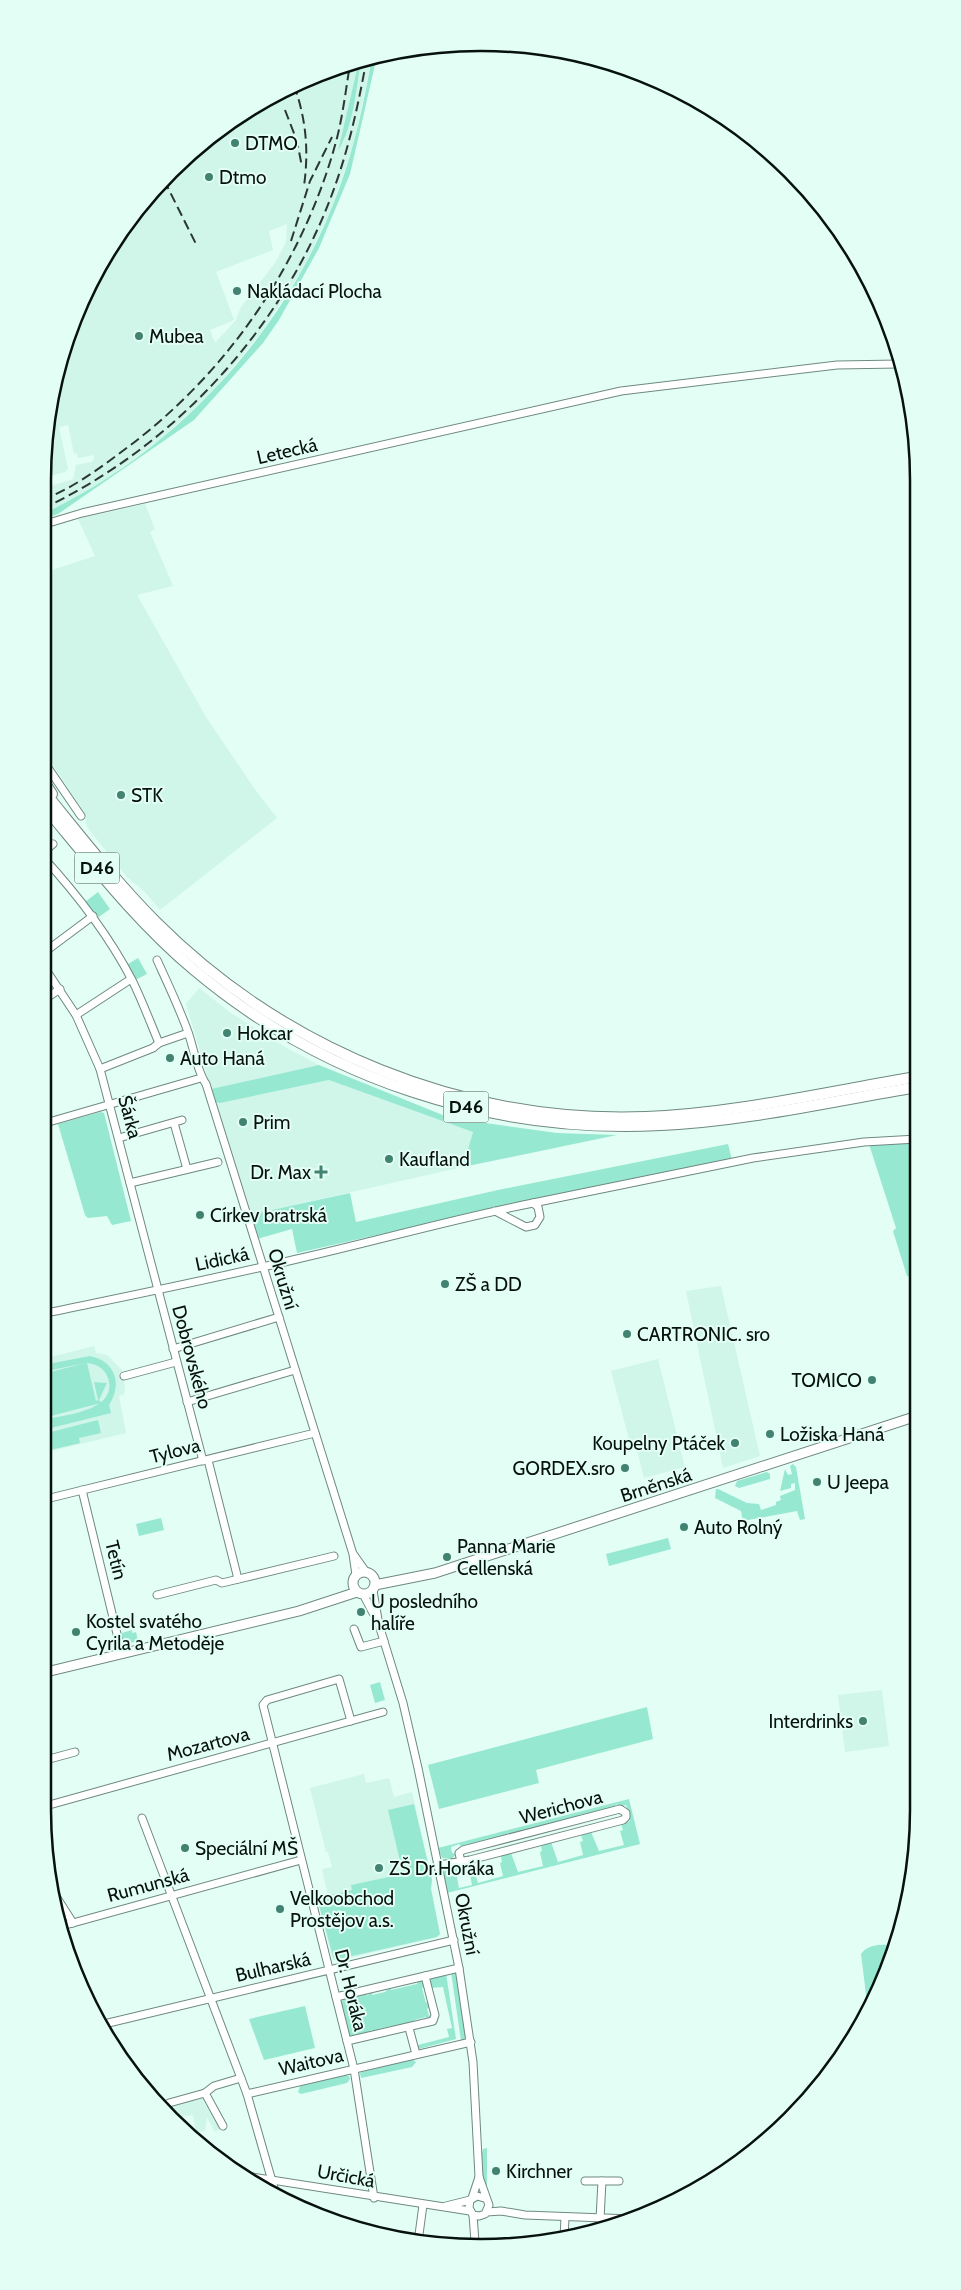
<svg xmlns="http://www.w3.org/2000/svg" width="961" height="2290" font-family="Cabin,sans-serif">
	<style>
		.built { fill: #d0f5e9; fill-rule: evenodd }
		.green { fill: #97e8d0 }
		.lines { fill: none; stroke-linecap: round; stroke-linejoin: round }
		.minor-casing { stroke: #6f8980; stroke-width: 9 }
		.major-casing { stroke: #6f8980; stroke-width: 11 }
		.highway-casing { stroke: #6f8980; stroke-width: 12 }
		.minor { stroke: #fff; stroke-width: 7 }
		.major { stroke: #fff; stroke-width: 9 }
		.highway { stroke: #fff; stroke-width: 10 }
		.rail { stroke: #2a3733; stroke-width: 2; stroke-dasharray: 10 5; stroke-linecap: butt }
		.poi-dot { fill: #428270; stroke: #e2fef5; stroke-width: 2 }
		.labels { text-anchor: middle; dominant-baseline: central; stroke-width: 4; stroke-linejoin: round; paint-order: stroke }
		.shield { fill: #e2fef5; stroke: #495853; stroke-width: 1 }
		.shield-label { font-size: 18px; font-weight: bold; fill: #07110e }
		.poi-label { font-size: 19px; fill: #07110e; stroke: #e2fef5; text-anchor: start }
		.street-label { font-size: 19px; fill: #07110e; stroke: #e2fef5 }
		.rim { fill: none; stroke: #07110e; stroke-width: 2.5 }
	</style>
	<rect width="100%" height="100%" fill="#e2fef5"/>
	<g class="built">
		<path d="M372 57 354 143 331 209 303 269 260 334 214 390 163 437 117 471 80 495 43 514 42 489 73 479 76 465 92 462 94 459V455L78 458 77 453 74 454 68 425 59 427 68 469 65 472 43 478 66 340 101 262 151 192 214 133 287 88 359 61 339 149 344 141 350 117 361 60ZM287 224 286 242 275 263 241 307 236 320 215 343 210 330 234 320 216 272 273 250 269 231Z"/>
		<polygon points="145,504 155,529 150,532 173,586 137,595 206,717 254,788 277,818 160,910 144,891 126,876 87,827 84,812 42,749 43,573 95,556 78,519"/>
		<polygon points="199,988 231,1013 285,1047 319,1065 211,1089 186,1004"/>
		<polygon points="329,1080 473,1132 463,1167 258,1213 251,1211 220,1115 211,1100 220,1103"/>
		<polygon points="721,1286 760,1456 723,1468 686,1291"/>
		<polygon points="94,1346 96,1353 107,1355 122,1370 125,1389 124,1394 119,1396 126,1433 43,1453 43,1359"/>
		<polygon points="658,1359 685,1467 644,1478 635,1442 630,1443 611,1371"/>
		<polygon points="882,1690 889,1746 845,1752 838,1695"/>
		<polygon points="364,1774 366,1783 389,1778 394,1797 412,1792 432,1880 431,1888 440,1934 437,1937 337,1961 332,1958 317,1898 328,1895 322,1869 332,1867 328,1852 326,1852 310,1788"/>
		<polygon points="202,2099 220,2129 215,2132 207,2117 205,2131 196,2132 193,2115 175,2118 165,2109 164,2106"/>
	</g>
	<g class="green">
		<path d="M377 56 350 174 319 248 279 320 263 343 194 420 58 514 43 519V514C178 450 288 330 339 189 355 146 364 102 372 57Z"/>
		<path d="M361 60C356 89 354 125 338 151L359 61Z"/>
		<polygon points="98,892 110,909 96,919 85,902"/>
		<polygon points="138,958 147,974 133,981 125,966"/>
		<polygon points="319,1065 450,1118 557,1133 617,1135 463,1167 473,1132 329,1080 220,1103 215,1102 211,1089"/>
		<polygon points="101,1112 104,1113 131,1221 112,1225 107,1216 88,1218 85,1215 58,1124"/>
		<polygon points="917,1139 917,1292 912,1277 907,1276 893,1231 896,1228 868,1141"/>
		<polygon points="728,1144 732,1160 501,1207 297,1253 292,1229 257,1239 254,1224 255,1220 259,1219 258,1213 350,1193 356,1222 498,1190"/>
		<path d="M90 1356C115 1361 123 1384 109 1405L111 1413 43 1430V1420C64 1415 119 1411 108 1378 105 1369 97 1364 87 1363L96 1401 98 1400 94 1382 107 1383 99 1400 101 1403 43 1418V1374L85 1363 43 1372V1365Z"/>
		<polygon points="98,1420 101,1433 79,1438 80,1443 46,1451 43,1434"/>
		<polygon points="793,1464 796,1467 805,1519 800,1520 797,1511 743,1521 741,1511 715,1498 716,1489 718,1489 747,1503 759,1504 761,1510 776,1505 776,1502 781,1500 780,1496 795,1490 795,1483 791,1484 791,1488 780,1491 785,1469 788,1475 792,1474 790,1466"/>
		<polygon points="767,1472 770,1474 770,1479 739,1488 735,1486 737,1481"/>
		<polygon points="161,1518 164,1530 139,1536 136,1524"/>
		<polygon points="668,1538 671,1549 609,1566 606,1554"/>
		<polygon points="132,1630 132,1633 136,1632 138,1641 118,1646 117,1640 122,1633"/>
		<polygon points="380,1682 385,1700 375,1703 370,1685"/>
		<polygon points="647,1707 653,1739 536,1770 539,1783 439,1809 428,1765"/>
		<path d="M629 1799 640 1844 447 1893 443 1873 448 1866H458L460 1871 456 1872 459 1888 472 1885 469 1870H464V1868L467 1862 468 1865 472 1864 478 1883 503 1876 500 1863 502 1862 501 1856 511 1853 518 1872 543 1866 540 1852 542 1851 541 1845 551 1842 558 1862 583 1855 580 1842 583 1841 581 1835 591 1832 599 1851 624 1845 620 1831 623 1830 621 1824 630 1821 626 1805 620 1807 616 1804 615 1808 610 1807V1809H601L600 1812H591L590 1814 586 1813 585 1815 581 1814 580 1817 576 1816 575 1818 517 1833 513 1832 512 1835 508 1833 507 1836 503 1835 502 1837 490 1840 486 1839 485 1841C476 1840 471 1846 462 1847L459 1844 451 1847 452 1853 456 1854 452 1859 442 1858 438 1848Z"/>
		<polygon points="414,1804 432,1880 431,1889 440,1934 437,1937 334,1960 317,1898 352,1890 351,1885 403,1874 388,1810"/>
		<path d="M896 1945 895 1950 867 2002 861 1954C869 1943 884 1945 896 1945Z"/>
		<polygon points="451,1972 457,1975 466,2035 465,2038 461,2041"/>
		<polygon points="446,1973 456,2039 415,2050 415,2042 418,2045 449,2037 447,2029 452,2028 443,1987 430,1988 429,1981 432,1976"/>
		<polygon points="418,1979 423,1981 426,1985 422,1988 426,2003 429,2001 431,2006 427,2009 429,2016 433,2014 430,2021 426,2017 414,2020 417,2024 390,2030 391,2026 378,2029 376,2033 372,2034 372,2030 368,2032 366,2036 350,2037 342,2003 343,1998 368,1991 367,1996 373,1990 372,1995 385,1992 391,1986 391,1990 417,1984"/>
		<polygon points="305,2006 315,2048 264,2060 249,2019"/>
		<polygon points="412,2059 416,2062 412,2067 361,2078 360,2073 362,2072"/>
		<polygon points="345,2075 349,2076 350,2079 347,2083 301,2094 298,2092 300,2086"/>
		<polygon points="487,2148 487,2186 483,2187 482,2153 483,2149"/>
	</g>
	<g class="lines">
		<defs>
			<g id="minor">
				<polyline points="42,525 82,513 621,391 837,365 899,364"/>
				<polyline points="42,759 81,816"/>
				<polyline points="42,853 53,844"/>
				<path d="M42 856C77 894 108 934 132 980 142 1000 150 1022 159 1043"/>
				<polyline points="42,954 93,916"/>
				<path d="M157 960C168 984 179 1007 188 1032 194 1049 197 1071 206 1084L353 1554 356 1575"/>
				<polyline points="42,964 76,1015 100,1069 203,1461"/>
				<polyline points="42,1001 60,989"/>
				<polyline points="76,1015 131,979"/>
				<polyline points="100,1069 153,1048 159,1043 188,1033"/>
				<polyline points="174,1123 187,1169"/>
				<polyline points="42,1124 201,1078"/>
				<polyline points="119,1138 182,1120"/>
				<polyline points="130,1183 218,1162"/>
				<polyline points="533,1203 753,1158 864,1142 917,1139"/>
				<path d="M42 1314C128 1296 213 1279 297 1259 376 1241 453 1219 533 1203L538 1207 540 1217 535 1225 526 1227 495 1211"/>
				<polyline points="173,1349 279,1317"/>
				<polyline points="124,1376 176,1362"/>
				<polyline points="187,1402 295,1370"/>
				<polyline points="208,1460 238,1579"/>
				<polyline points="82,1490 118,1638"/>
				<polyline points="42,1500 315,1433"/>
				<polyline points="354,1555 366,1572"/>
				<polyline points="373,1591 379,1625 403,1703 418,1768 459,1968 473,2062 479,2177 489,2205 485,2214 479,2216 473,2215 469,2208 470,2200 477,2196 484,2198"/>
				<polyline points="363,1594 373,1613"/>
				<polyline points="157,1595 216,1580 222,1583 334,1556"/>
				<polyline points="354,1629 361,1647 384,1641"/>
				<polyline points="351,1721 339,1679 267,1700 263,1705 354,2069 374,2198"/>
				<polyline points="42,1761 75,1752"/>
				<polyline points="42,1807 383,1712"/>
				<polyline points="142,1818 247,2094 276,2195"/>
				<polyline points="439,1865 470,1860 623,1820 626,1817 626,1813 620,1809 463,1850 459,1853 461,1862"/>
				<polyline points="57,1898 73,1923"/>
				<polyline points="62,1926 301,1860"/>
				<polyline points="336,1997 459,1968"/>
				<polyline points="100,2025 454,1940"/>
				<polyline points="409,2028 416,2054"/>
				<polyline points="347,2041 433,2021 435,2015 425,1976"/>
				<polyline points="205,2093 223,2126"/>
				<polyline points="247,2094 471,2042"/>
				<polyline points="169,2103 205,2093 214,2086 241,2078"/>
				<polyline points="246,2176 470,2211"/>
				<polyline points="585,2181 619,2181"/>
				<polyline points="472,2198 479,2177"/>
				<polyline points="446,2206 470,2200"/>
				<polyline points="487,2212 501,2211 525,2215 631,2219"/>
				<polyline points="473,2215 475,2242"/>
				<polyline points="600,2219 602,2181"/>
				<polyline points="564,2239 565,2217"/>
				<polyline points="418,2242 423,2205"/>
			</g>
			<g id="major">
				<circle cx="364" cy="1583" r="11"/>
				<polyline points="375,1585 435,1573 917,1416"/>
				<polyline points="42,1673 299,1611 357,1592"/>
			</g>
			<g id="highway">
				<polyline points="42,779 52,794"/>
				<path d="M42 789C79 834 115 881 156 922 284 1050 464 1124 646 1117 737 1113 827 1092 916 1077"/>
				<path d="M42 804C90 861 136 921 193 969 323 1079 491 1134 661 1125 747 1121 832 1101 917 1087"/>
			</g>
		</defs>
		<use href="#minor" class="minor-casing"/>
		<use href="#major" class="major-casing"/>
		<use href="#highway" class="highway-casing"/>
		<use href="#minor" class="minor"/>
		<use href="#major" class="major"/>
		<use href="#highway" class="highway"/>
		<g class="rail">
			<path d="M294 85C306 119 309 150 304 186"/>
			<polyline points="285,110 297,141 302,167"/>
			<polyline points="164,180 197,246"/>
			<polyline points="291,241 310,181 332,137"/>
			<path d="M42 500C76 487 104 465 132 444 231 368 305 259 337 138 343 114 346 89 350 64"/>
			<path d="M42 509C176 446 286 325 335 186 350 144 359 101 367 57"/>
		</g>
	</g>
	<g class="poi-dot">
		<circle cx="235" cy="143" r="5"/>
		<circle cx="209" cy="177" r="5"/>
		<circle cx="237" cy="291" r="5"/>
		<circle cx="139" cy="336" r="5"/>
		<circle cx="121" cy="795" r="5"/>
		<circle cx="227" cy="1033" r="5"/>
		<circle cx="170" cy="1058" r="5"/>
		<circle cx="243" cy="1122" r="5"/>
		<circle cx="389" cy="1159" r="5"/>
		<path d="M318.5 1164.5h5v5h5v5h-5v5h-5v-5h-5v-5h5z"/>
		<circle cx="200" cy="1215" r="5"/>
		<circle cx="445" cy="1284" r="5"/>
		<circle cx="627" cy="1334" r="5"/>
		<circle cx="872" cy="1380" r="5"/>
		<circle cx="770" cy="1434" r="5"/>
		<circle cx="735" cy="1443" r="5"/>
		<circle cx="625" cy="1468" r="5"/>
		<circle cx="817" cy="1482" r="5"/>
		<circle cx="684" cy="1527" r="5"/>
		<circle cx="447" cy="1557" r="5"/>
		<circle cx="361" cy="1612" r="5"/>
		<circle cx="76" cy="1632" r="5"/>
		<circle cx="863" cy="1721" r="5"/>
		<circle cx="185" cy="1848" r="5"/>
		<circle cx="379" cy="1868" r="5"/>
		<circle cx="280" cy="1909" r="5"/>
		<circle cx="496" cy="2171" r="5"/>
	</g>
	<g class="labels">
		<g class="shield">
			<rect x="74.5" y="852.5" width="45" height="31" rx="4"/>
			<rect x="443.5" y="1091.5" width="45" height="31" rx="4"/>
		</g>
		<g class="shield-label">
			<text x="97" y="868">D46</text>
			<text x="466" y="1107">D46</text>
		</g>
		<g class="poi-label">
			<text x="245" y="143">DTMO</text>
			<text x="219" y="177">Dtmo</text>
			<text x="247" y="291">Nakládací Plocha</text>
			<text x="149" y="336">Mubea</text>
			<text x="131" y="795">STK</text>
			<text x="237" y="1033">Hokcar</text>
			<text x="180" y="1058">Auto Haná</text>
			<text x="253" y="1122">Prim</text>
			<text x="399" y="1159">Kaufland</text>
			<text x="311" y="1172" text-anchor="end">Dr. Max</text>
			<text x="210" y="1215">Církev bratrská</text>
			<text x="455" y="1284">ZŠ a DD</text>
			<text x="637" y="1334">CARTRONIC. sro</text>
			<text x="862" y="1380" text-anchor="end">TOMICO</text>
			<text x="780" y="1434">Ložiska Haná</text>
			<text x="725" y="1443" text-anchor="end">Koupelny Ptáček</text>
			<text x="615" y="1468" text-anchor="end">GORDEX.sro</text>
			<text x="827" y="1482">U Jeepa</text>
			<text x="694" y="1527">Auto Rolný</text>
			<text x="457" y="1546">Panna Marie<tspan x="457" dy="22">Cellenská</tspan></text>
			<text x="371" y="1601">U posledního<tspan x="371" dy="22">halíře</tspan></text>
			<text x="86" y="1621">Kostel svatého<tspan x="86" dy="22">Cyrila a Metoděje</tspan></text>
			<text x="853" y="1721" text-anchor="end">Interdrinks</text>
			<text x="195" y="1848">Speciální MŠ</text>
			<text x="389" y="1868">ZŠ Dr.Horáka</text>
			<text x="290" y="1898">Velkoobchod<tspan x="290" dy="22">Prostějov a.s.</tspan></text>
			<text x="506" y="2171">Kirchner</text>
		</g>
		<g class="street-label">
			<text transform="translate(287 451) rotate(-13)">Letecká</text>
			<text transform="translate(130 1117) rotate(75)">Šárka</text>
			<text transform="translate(222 1259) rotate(-12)">Lidická</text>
			<text transform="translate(283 1279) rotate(73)">Okružní</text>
			<text transform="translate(192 1357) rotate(75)">Dobrovského</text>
			<text transform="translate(175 1451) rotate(-14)">Tylova</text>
			<text transform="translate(656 1485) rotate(-18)">Brněnská</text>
			<text transform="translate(116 1560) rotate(76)">Tetín</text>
			<text transform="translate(208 1744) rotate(-15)">Mozartova</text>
			<text transform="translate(561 1807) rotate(-15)">Werichova</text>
			<text transform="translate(148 1885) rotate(-15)">Rumunská</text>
			<text transform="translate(467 1924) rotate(79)">Okružní</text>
			<text transform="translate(273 1967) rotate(-13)">Bulharská</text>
			<text transform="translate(351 1990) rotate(76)">Dr. Horáka</text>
			<text transform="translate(311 2062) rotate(-13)">Waitova</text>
			<text transform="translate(346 2176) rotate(10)">Určická</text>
		</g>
	</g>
	<path d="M0 0H961V2290H0ZM480 51H481A429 429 0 0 1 910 480V1810A429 429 0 0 1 481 2239H480A429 429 0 0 1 51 1810V480A429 429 0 0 1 480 51Z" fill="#e2fef5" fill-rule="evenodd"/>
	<path class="rim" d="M480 51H481A429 429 0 0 1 910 480V1810A429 429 0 0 1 481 2239H480A429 429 0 0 1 51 1810V480A429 429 0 0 1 480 51Z"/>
</svg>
